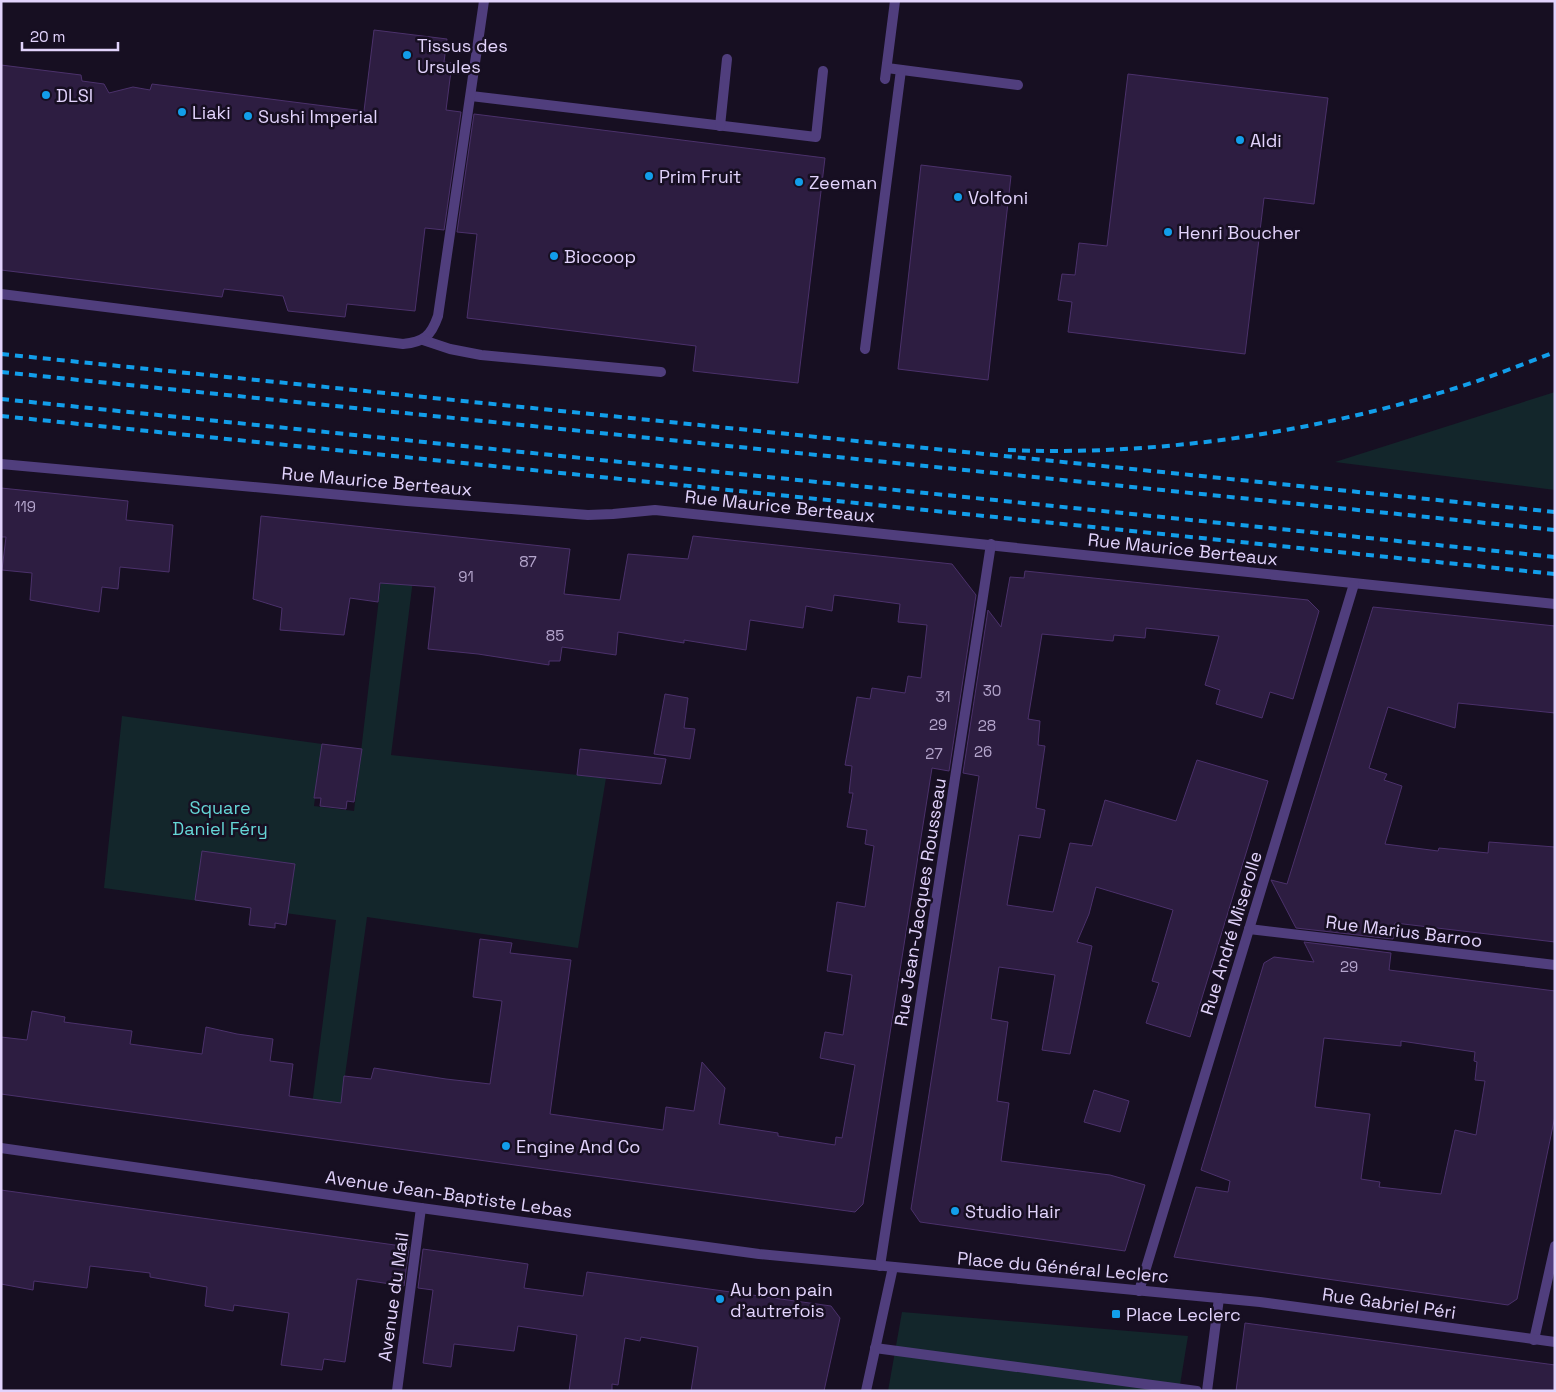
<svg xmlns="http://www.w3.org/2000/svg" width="1556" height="1392" font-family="'Space Grotesk',sans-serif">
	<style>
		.green { fill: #13262b }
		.building { fill: #2d1d41; stroke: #4b316b; fill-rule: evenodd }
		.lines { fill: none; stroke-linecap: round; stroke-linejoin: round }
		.service { stroke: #503e7d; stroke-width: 10 }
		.minor { stroke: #503e7d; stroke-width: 10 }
		.tertiary { stroke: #503e7d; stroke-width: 10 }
		.rail { stroke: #129eea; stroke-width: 4; stroke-dasharray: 8 6; stroke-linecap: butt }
		.poi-dot { fill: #129eea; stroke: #170f22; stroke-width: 2 }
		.labels { text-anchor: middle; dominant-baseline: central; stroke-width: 5; stroke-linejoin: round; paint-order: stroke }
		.number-label { font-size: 15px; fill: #b5a6cd }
		.poi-label { font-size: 18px; fill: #e2d3fc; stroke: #170f22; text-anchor: start }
		.street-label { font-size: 18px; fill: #e2d3fc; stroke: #170f22 }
		.park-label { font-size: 18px; fill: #65d6d6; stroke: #170f22 }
	</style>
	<rect width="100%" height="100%" fill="#170f22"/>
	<g class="green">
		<polygon points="1555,392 1555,490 1335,462"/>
		<polygon points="387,530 419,532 391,755 606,778 578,948 367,917 336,1140 308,1136 336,920 104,888 122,716 322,744 314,806 354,811"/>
		<polygon points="902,1312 1188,1336 1179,1391 888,1391"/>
	</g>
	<g class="building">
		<polygon points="374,30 447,39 444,62 452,63 446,110 461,112 444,230 425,228 415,311 347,304 345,317 288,311 283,296 224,289 222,297 1,270 1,65 81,75 82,81 104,84 109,93 133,87 150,90 152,84 364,111"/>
		<polygon points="1128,74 1328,98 1314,204 1264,198 1245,354 1068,332 1072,302 1058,300 1062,274 1075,275 1079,243 1107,246"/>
		<polygon points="474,114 825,158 798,383 693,371 696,346 467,318 477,234 457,232"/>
		<polygon points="921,165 1011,176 988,380 898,369"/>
		<polygon points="1,488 128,501 126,520 173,525 169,572 120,567 118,589 102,587 99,612 30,600 32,573 2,570 6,537 1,537"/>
		<polygon points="261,516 570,549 564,594 620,600 628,554 688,559 693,536 952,564 976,595 949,771 932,768 863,1204 855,1212 1,1094 1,1037 27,1040 32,1011 65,1017 64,1022 132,1031 130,1044 202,1054 206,1027 237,1034 273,1039 270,1061 293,1064 289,1096 341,1103 344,1076 371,1079 374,1068 446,1079 490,1084 502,1001 473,997 480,939 512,943 510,953 571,960 550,1114 663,1130 666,1107 694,1111 702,1062 725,1088 719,1124 778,1133 778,1136 835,1145 836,1137 842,1138 855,1065 820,1058 825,1032 843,1035 852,975 827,971 837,902 865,907 874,846 865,844 867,830 847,827 853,793 849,793 852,766 845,765 857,697 870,699 872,688 905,693 908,676 921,678 927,625 898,622 900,604 834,595 832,611 806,606 803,628 750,620 746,650 684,640 684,643 618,632 616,655 562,647 560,661 549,661 549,665 478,654 428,649 435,587 380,583 378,602 350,598 344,635 280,630 282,608 253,599"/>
		<polygon points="1025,571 1308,600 1319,611 1293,699 1270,692 1262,718 1216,704 1220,690 1205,685 1219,636 1146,628 1145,638 1114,635 1113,641 1042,634 1028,719 1040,721 1038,745 1045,746 1036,808 1045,810 1040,838 1019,835 1007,905 1053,912 1070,843 1092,846 1105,800 1176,821 1197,760 1268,781 1190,1037 1146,1023 1159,983 1152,981 1173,910 1096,887 1089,914 1077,942 1092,946 1070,1054 1042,1050 1055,975 999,967 991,1019 1008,1022 997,1101 1009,1103 1001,1161 1110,1175 1145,1185 1125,1251 920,1222 911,1209 979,776 963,773 988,610 1001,627 1010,577 1024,578"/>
		<polygon points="1373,607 1555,626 1555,713 1458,703 1455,728 1388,707 1369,768 1387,774 1384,780 1402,786 1385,844 1438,851 1439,848 1488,853 1489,842 1555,847 1555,942 1395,923 1393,939 1296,928 1271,880 1287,884"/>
		<polygon points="665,694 688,698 684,728 695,729 690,759 654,754"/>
		<polygon points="322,744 362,749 354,802 347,801 346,809 320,806 321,798 314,798"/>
		<polygon points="580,749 666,759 661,784 577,775"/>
		<polygon points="202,851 295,864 286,925 275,923 275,928 249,925 251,908 195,900"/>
		<path d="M1304 942 1391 953 1389 970 1555 991V1116L1517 1299 1508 1305 1174 1257 1196 1187 1228 1192 1230 1181 1201 1170 1264 963 1274 957 1314 962ZM1324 1038 1401 1046V1041L1475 1052 1474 1061 1477 1062 1475 1080 1485 1081 1476 1135 1455 1130 1441 1194 1379 1187 1380 1182 1361 1179 1370 1114 1315 1107Z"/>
		<polygon points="1094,1090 1129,1101 1120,1132 1084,1122"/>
		<polygon points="1,1190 409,1247 404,1286 357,1279 345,1362 324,1359 322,1370 281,1365 289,1313 234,1305 233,1311 205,1306 207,1287 150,1277 150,1273 90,1266 87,1288 34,1281 33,1290 1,1284"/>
		<polygon points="423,1249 528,1264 524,1288 583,1296 587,1272 831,1306 840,1318 824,1391 691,1391 698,1347 641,1337 640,1341 625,1338 618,1385 612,1384 612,1391 569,1391 577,1335 518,1326 514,1351 454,1344 451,1367 423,1363 433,1290 418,1288"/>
		<polygon points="1245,1323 1555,1365 1555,1391 1236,1391"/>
	</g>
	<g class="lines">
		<g class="service">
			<polyline points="887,68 1018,85"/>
			<polyline points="885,79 895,1"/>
			<polyline points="471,96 816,137 823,71"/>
			<polyline points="720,126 727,59"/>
			<path d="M1 294 403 344C424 342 431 336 438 316L484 1"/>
			<polyline points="423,340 450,349 481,355 661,372"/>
			<polyline points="865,349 901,70"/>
		</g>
		<g class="minor">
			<path d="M1 464 407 501 588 515 613 514 655 510C955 540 1255 575 1555 604"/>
			<polyline points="1249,929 1555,965"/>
			<polyline points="880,1266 991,544"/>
			<polyline points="1139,1291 1354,584"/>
			<polyline points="1534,1340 1555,1246"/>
			<polyline points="875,1348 1197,1391"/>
			<polyline points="397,1391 421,1208"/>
			<polyline points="866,1391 893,1267"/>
			<polyline points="1207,1391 1219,1298"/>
		</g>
		<polyline class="tertiary" points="1,1148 421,1208 759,1254 1260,1302 1555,1342"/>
		<g class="rail">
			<polyline points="1,354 1555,512"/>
			<polyline points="1,372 1555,530"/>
			<polyline points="1,399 1555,557"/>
			<polyline points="1,416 1555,574"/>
			<path d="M1008 450C1159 456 1314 433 1459 387 1491 377 1523 364 1555 352"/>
		</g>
	</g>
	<g class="poi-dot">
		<circle cx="407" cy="55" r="5"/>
		<circle cx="46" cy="95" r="5"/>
		<circle cx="182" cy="112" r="5"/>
		<circle cx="248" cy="116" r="5"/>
		<circle cx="1240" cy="140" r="5"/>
		<circle cx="649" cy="176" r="5"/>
		<circle cx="799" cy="182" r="5"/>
		<circle cx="958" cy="197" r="5"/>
		<circle cx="1168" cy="232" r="5"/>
		<circle cx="554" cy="256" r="5"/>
		<circle cx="506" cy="1146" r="5"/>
		<circle cx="955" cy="1211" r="5"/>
		<circle cx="720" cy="1299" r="5"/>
		<rect x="1111" y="1309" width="10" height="10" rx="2.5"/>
	</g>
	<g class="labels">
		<g class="number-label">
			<text x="25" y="506">119</text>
			<text x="528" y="561">87</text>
			<text x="466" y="576">91</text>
			<text x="555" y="635">85</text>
			<text x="992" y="690">30</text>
			<text x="943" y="696">31</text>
			<text x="938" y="724">29</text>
			<text x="987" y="725">28</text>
			<text x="983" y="751">26</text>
			<text x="934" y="753">27</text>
			<text x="1349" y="966">29</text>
		</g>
		<g class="poi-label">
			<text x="417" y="45">Tissus des<tspan x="417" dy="21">Ursules</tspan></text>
			<text x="56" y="95">DLSI</text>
			<text x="192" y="112">Liaki</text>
			<text x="258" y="116">Sushi Imperial</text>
			<text x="1250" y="140">Aldi</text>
			<text x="659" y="176">Prim Fruit</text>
			<text x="809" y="182">Zeeman</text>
			<text x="968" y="197">Volfoni</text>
			<text x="1178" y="232">Henri Boucher</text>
			<text x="564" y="256">Biocoop</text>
			<text x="516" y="1146">Engine And Co</text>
			<text x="965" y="1211">Studio Hair</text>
			<text x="730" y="1289">Au bon pain<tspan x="730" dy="21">d'autrefois</tspan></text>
			<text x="1126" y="1314">Place Leclerc</text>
		</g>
		<g class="street-label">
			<text transform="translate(377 481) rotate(5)">Rue Maurice Berteaux</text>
			<text transform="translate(780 506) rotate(6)">Rue Maurice Berteaux</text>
			<text transform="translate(1183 549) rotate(6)">Rue Maurice Berteaux</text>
			<text transform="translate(920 902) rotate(-81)">Rue Jean-Jacques Rousseau</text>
			<text transform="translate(1404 931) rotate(7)">Rue Marius Barroo</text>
			<text transform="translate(1231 933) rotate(-73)">Rue André Miserolle</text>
			<text transform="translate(449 1194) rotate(8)">Avenue Jean-Baptiste Lebas</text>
			<text transform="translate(1063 1267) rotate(5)">Place du Général Leclerc</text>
			<text transform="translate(393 1297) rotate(-82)">Avenue du Mail</text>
			<text transform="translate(1389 1303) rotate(8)">Rue Gabriel Péri</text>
		</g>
		<g class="park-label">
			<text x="220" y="807">Square<tspan x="220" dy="21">Daniel Féry</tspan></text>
		</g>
	</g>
	<rect width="1556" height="1392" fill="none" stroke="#e2d3fc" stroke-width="5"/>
	<path d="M22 42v8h96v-8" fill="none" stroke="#e2d3fc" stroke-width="2.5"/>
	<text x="30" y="42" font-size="15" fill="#e2d3fc" stroke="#170f22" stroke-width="4" paint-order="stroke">20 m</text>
</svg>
